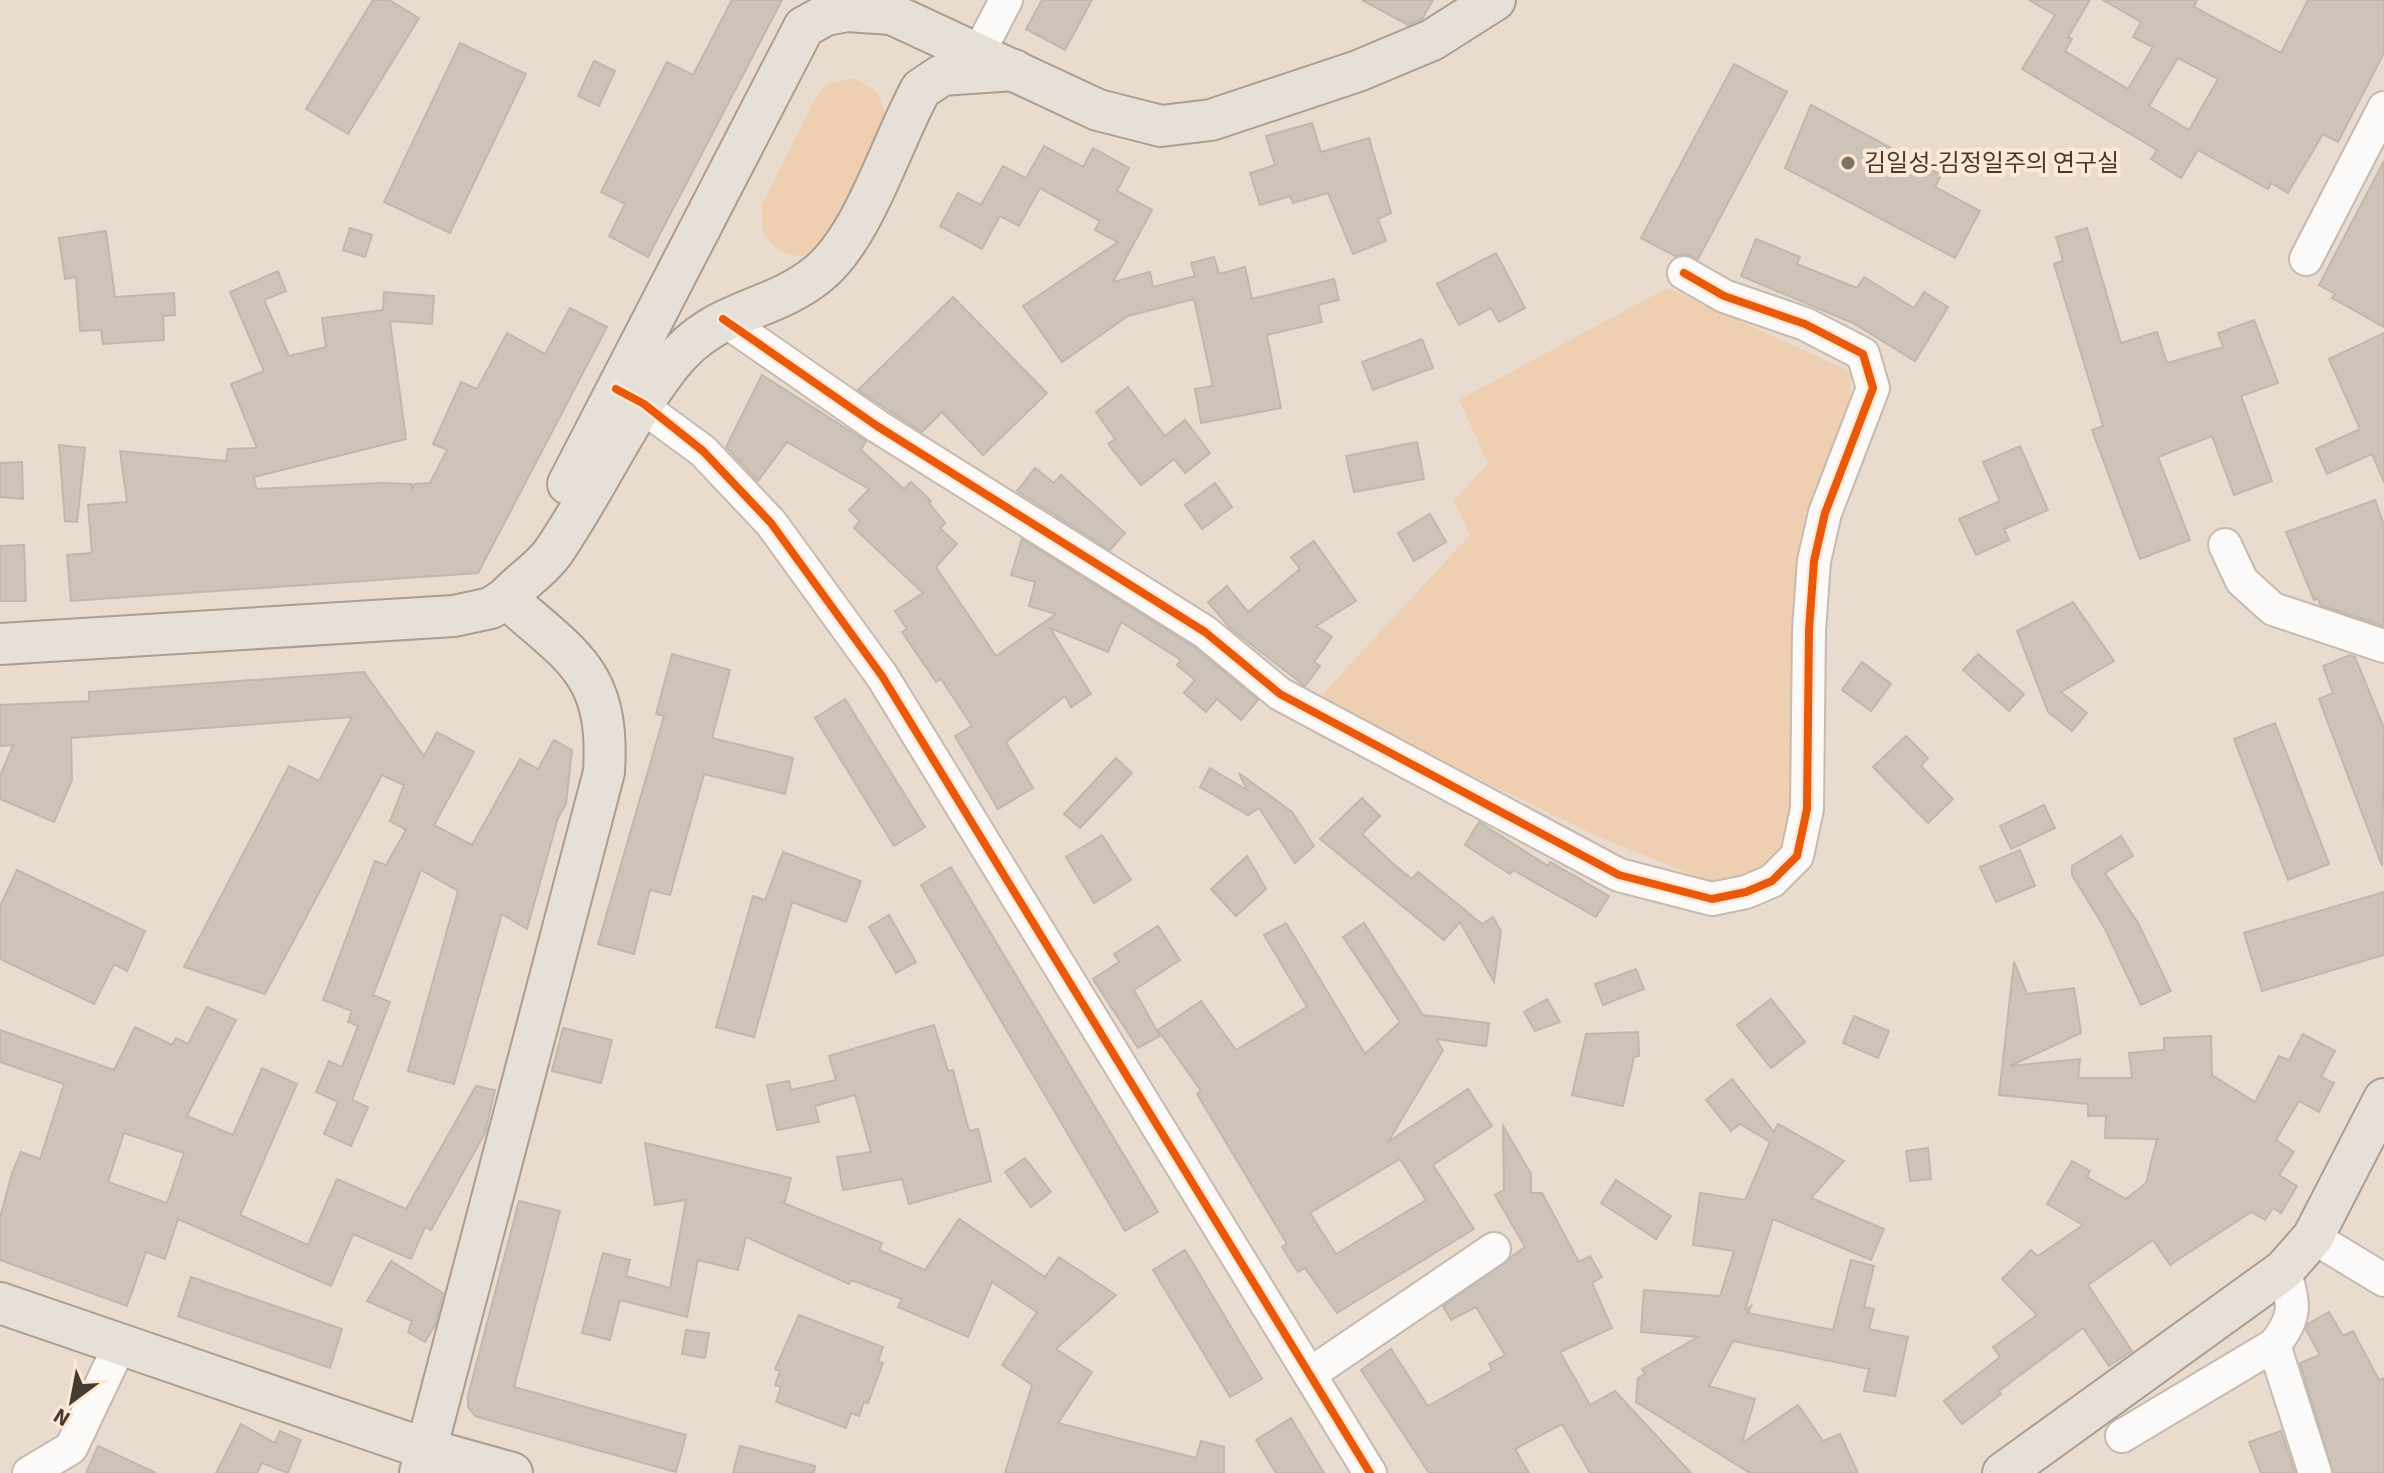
<svg xmlns="http://www.w3.org/2000/svg" width="2384" height="1473" font-family="'Source Sans 3','Noto Sans KR',sans-serif">
	<style>
		.green { fill: #efcfb2 }
		.building { fill: #cec3b8; stroke: #c2b7ac; stroke-width: 2; fill-rule: evenodd }
		.lines { fill: none; stroke-linecap: round; stroke-linejoin: round }
		.minor-casing { stroke: #c6bab0; stroke-width: 36 }
		.major-casing { stroke: #ac9d8d; stroke-width: 44 }
		.minor { stroke: #fcfaf8; stroke-width: 32 }
		.major { stroke: #e7e0d9; stroke-width: 40 }
		.cycleway-casing { stroke: #fde8d5; stroke-width: 13 }
		.cycleway { stroke: #e8590c; stroke-width: 8 }
		.poi-dot { fill: #7e7368; stroke: #fde8d5; stroke-width: 3 }
		.labels { text-anchor: middle; dominant-baseline: central; stroke-width: 8; stroke-linejoin: round; paint-order: stroke }
		.poi-label { font-size: 24px; fill: #453b31; stroke: #fde8d5; text-anchor: start }
	</style>
	<rect width="100%" height="100%" fill="#e9dbcd"/>
	<g class="green">
		<path d="M853 78 878 92 886 118 882 132C870 157 838 234 819 248 797 265 774 251 762 231V205L817 96 826 85Z"/>
		<polygon points="1667,288 1851,372 1850,418 1798,793 1784,851 1747,881 1712,883 1595,835 1464,772 1321,696 1470,535 1454,501 1488,463 1459,400"/>
	</g>
	<g class="building">
		<polygon points="373,0 389,0 419,18 348,134 306,109"/>
		<polygon points="732,0 782,0 648,257 609,236 625,204 601,192 667,62 693,75"/>
		<polygon points="1042,0 1092,0 1065,50 1026,29"/>
		<polygon points="1362,0 1433,0 1422,19 1408,25"/>
		<path d="M2029 0H2090L2068 37 2072 39 2065 51 2128 89 2153 47 2133 37 2141 22 2103 0H2197L2194 7 2281 53 2308 0H2384V53L2338 142 2323 134 2288 193 2271 183 2268 189 2198 150 2181 178 2151 159 2157 150 2022 69 2055 15ZM2178 58 2218 79 2189 130 2149 106Z"/>
		<polygon points="460,43 526,74 450,233 384,202"/>
		<polygon points="594,61 615,71 599,106 578,96"/>
		<polygon points="1734,64 1787,92 1698,259 1685,254 1675,256 1641,238"/>
		<polygon points="1811,105 1941,175 1935,187 1980,211 1955,258 1785,168"/>
		<polygon points="1312,123 1321,152 1369,138 1391,213 1378,219 1386,241 1353,254 1328,193 1293,203 1290,196 1260,205 1250,173 1275,165 1266,136"/>
		<polygon points="1044,146 1083,167 1093,148 1129,168 1117,191 1152,210 1113,282 1150,272 1153,287 1195,276 1191,263 1214,257 1219,274 1245,267 1252,299 1334,279 1339,300 1318,305 1322,322 1267,335 1281,408 1201,423 1195,389 1213,386 1194,299 1128,316 1062,362 1023,306 1118,242 1095,230 1100,221 1040,188 1019,226 1000,216 982,249 940,226 958,193 981,205 1003,166 1026,178"/>
		<polygon points="2384,161 2384,327 2332,298 2335,294 2319,285"/>
		<polygon points="350,228 372,235 365,257 343,250"/>
		<polygon points="2087,228 2121,343 2157,332 2167,363 2223,347 2218,333 2254,320 2278,383 2241,396 2272,481 2234,495 2212,436 2158,457 2190,540 2140,559 2092,430 2103,426 2054,264 2063,261 2056,237"/>
		<polygon points="106,231 115,297 174,293 175,315 163,316 164,340 103,344 101,330 80,331 76,277 65,279 59,238"/>
		<polygon points="1756,239 1800,257 1797,264 1857,288 1864,277 1914,308 1924,292 1948,307 1915,361 1853,323 1741,276"/>
		<polygon points="1496,253 1525,308 1499,322 1491,308 1459,325 1437,284"/>
		<polygon points="278,271 286,291 264,300 289,356 326,347 322,318 383,310 384,292 434,296 432,324 390,321 406,439 254,477 256,489 382,483 412,484 412,489 415,484 430,483 447,450 433,444 461,382 477,389 507,333 545,354 570,308 607,327 478,573 71,601 67,555 92,553 88,505 127,502 120,451 226,461 228,449 257,448 231,384 264,371 230,292"/>
		<polygon points="953,297 1047,393 983,455 942,412 922,432 858,390"/>
		<polygon points="2384,333 2384,482 2372,454 2327,474 2316,449 2360,429 2329,359"/>
		<polygon points="1422,339 1433,368 1373,390 1362,362"/>
		<polygon points="762,375 866,441 861,450 904,489 911,482 931,501 929,503 945,523 940,528 957,544 936,567 996,656 1056,614 1029,606 1035,582 1011,575 1022,539 1194,647 1258,700 1241,720 1217,699 1206,712 1184,693 1195,680 1177,665 1181,660 1121,622 1108,652 1050,628 1091,694 1071,707 1065,696 1006,742 1033,788 998,809 955,736 972,726 941,679 936,682 902,632 907,629 895,611 923,593 854,528 860,521 849,510 869,489 787,442 758,481 726,447"/>
		<polygon points="1128,387 1165,436 1185,420 1210,453 1185,473 1174,459 1141,485 1108,444 1115,439 1096,412"/>
		<polygon points="1417,442 1424,479 1354,492 1346,456"/>
		<polygon points="59,445 85,448 77,522 65,521"/>
		<polygon points="2020,446 2048,510 2004,529 2009,540 1976,555 1959,519 2000,501 1983,462"/>
		<polygon points="22,462 23,499 0,497 0,463"/>
		<polygon points="1035,468 1054,483 1061,475 1125,533 1110,550 1017,491"/>
		<polygon points="1215,483 1232,507 1202,529 1185,505"/>
		<polygon points="2375,500 2384,525 2384,626 2320,605 2318,598 2314,600 2286,532"/>
		<polygon points="1430,514 1446,542 1414,561 1398,533"/>
		<polygon points="1314,541 1356,601 1316,626 1332,637 1314,662 1320,666 1305,686 1230,628 1208,602 1227,586 1248,612 1300,569 1291,557"/>
		<polygon points="24,545 26,601 0,601 0,546"/>
		<polygon points="2073,602 2114,661 2061,692 2087,713 2072,731 2048,712 2017,631"/>
		<polygon points="672,654 730,670 712,738 793,758 785,794 704,774 670,895 650,890 634,954 598,944 664,716 656,714"/>
		<polygon points="1978,654 2024,694 2009,711 1963,670"/>
		<polygon points="2350,655 2355,657 2384,728 2382,866 2319,699 2333,693 2323,666"/>
		<polygon points="1862,662 1891,684 1871,711 1842,690"/>
		<polygon points="364,672 424,756 437,732 474,752 434,825 472,845 520,759 538,769 554,740 572,750 566,804 558,818 527,929 502,914 454,1084 408,1071 458,891 421,870 373,995 390,1002 352,1100 368,1107 351,1146 324,1134 338,1102 316,1092 329,1061 342,1067 358,1026 348,1022 352,1011 323,1000 375,861 386,865 406,830 390,821 404,785 382,775 265,994 184,967 289,766 319,781 352,717 71,738 72,780 54,822 0,799 0,776 13,745 0,746 0,705 89,701 89,692"/>
		<polygon points="845,699 925,827 894,846 815,718"/>
		<polygon points="2275,723 2329,864 2288,880 2234,739"/>
		<polygon points="1906,736 1928,758 1921,766 1953,799 1928,823 1873,767"/>
		<polygon points="1116,758 1132,773 1080,828 1064,814"/>
		<polygon points="1210,768 1247,790 1239,773 1292,812 1314,846 1295,863 1259,808 1248,815 1200,787"/>
		<polygon points="1362,798 1380,816 1362,834 1392,863 1412,879 1418,872 1482,924 1493,917 1501,931 1494,982 1460,922 1444,940 1320,839"/>
		<polygon points="2044,805 2055,828 2011,849 2000,826"/>
		<polygon points="1479,822 1548,866 1550,862 1609,896 1596,917 1513,870 1510,874 1465,845"/>
		<polygon points="1102,835 1131,880 1094,903 1066,857"/>
		<polygon points="2121,836 2133,856 2105,873 2138,923 2171,991 2141,1005 2104,927 2072,875 2072,866"/>
		<polygon points="2020,850 2035,886 1996,902 1980,867"/>
		<polygon points="783,852 861,881 846,922 792,902 754,1037 716,1027 753,896 765,900"/>
		<polygon points="1247,856 1266,889 1236,916 1211,889"/>
		<polygon points="951,867 1158,1212 1125,1231 921,885"/>
		<polygon points="17,870 145,931 127,971 114,964 94,1004 0,959 0,906"/>
		<polygon points="2384,892 2384,955 2262,991 2244,933"/>
		<polygon points="889,915 916,962 896,973 869,927"/>
		<path d="M1286 923 1365 1054 1400 1022 1343 937 1364 923 1423 1015 1489 1023 1486 1046 1436 1039 1443 1050 1388 1142 1468 1089 1492 1126 1433 1165 1474 1229 1337 1313 1305 1268 1298 1272 1282 1247 1287 1244 1197 1094 1201 1091 1158 1030 1201 1001 1236 1050 1307 1007 1264 935ZM1400 1159 1426 1200 1336 1254 1310 1213Z"/>
		<polygon points="1158,926 1180,960 1134,990 1160,1036 1138,1048 1093,979 1119,962 1114,954"/>
		<polygon points="2014,962 2027,994 2074,988 2081,1033 2010,1066 2080,1059 2078,1078 2132,1078 2129,1053 2164,1050 2164,1038 2211,1036 2212,1075 2255,1102 2279,1056 2289,1060 2303,1034 2335,1051 2321,1077 2334,1083 2319,1112 2299,1101 2276,1140 2294,1152 2279,1175 2297,1186 2281,1213 2273,1208 2265,1220 2251,1212 2170,1265 2153,1240 2088,1285 2132,1351 2109,1366 2083,1328 1999,1391 2001,1394 1962,1424 1944,1401 2000,1357 1993,1347 2037,1315 2002,1279 2031,1250 2038,1256 2083,1225 2047,1204 2072,1161 2090,1171 2087,1177 2126,1199 2146,1183 2157,1139 2105,1138 2106,1116 2088,1116 2088,1104 1999,1095"/>
		<polygon points="1636,969 1644,989 1603,1005 1595,984"/>
		<polygon points="1547,999 1560,1022 1535,1031 1524,1012"/>
		<polygon points="1771,999 1805,1042 1771,1068 1737,1025"/>
		<path d="M207 1007 236 1020 187 1116 233 1135 262 1068 297 1084 240 1215 308 1245 337 1179 406 1209 476 1086 495 1090 485 1133 431 1230 425 1227 411 1259 353 1234 331 1286 178 1219 165 1259 146 1252 127 1306 0 1260V1218L12 1173 21 1152 40 1159 64 1084 0 1062V1030L114 1070 135 1027 172 1045 176 1038 188 1044ZM124 1133 184 1153 167 1203 108 1182Z"/>
		<polygon points="1854,1016 1889,1031 1878,1058 1843,1043"/>
		<polygon points="934,1025 948,1071 953,1070 969,1131 978,1129 991,1181 909,1204 902,1179 843,1190 837,1157 871,1152 855,1095 815,1106 819,1122 777,1130 767,1085 789,1081 791,1090 836,1080 829,1056"/>
		<polygon points="563,1028 612,1040 601,1083 552,1071"/>
		<polygon points="1638,1032 1639,1056 1634,1057 1623,1106 1572,1095 1586,1034"/>
		<polygon points="1732,1079 1774,1132 1778,1124 1844,1161 1811,1198 1884,1229 1871,1260 1773,1219 1745,1310 1751,1306 1748,1313 1833,1330 1851,1260 1874,1266 1864,1307 1874,1309 1869,1329 1908,1337 1895,1396 1864,1391 1869,1369 1733,1341 1709,1386 1755,1399 1742,1443 1798,1405 1823,1441 1840,1434 1858,1473 1750,1473 1636,1402 1638,1378 1645,1374 1642,1369 1698,1337 1641,1332 1644,1290 1720,1296 1734,1251 1693,1245 1700,1193 1745,1200 1770,1142 1740,1124 1731,1131 1706,1100"/>
		<polygon points="1503,1126 1531,1174 1531,1193 1542,1193 1579,1262 1590,1256 1602,1277 1592,1283 1612,1328 1560,1352 1590,1405 1615,1391 1691,1473 1590,1473 1562,1424 1515,1449 1529,1473 1429,1473 1361,1370 1391,1349 1428,1406 1492,1370 1489,1364 1505,1355 1476,1307 1451,1320 1443,1306 1525,1247 1495,1195 1504,1190"/>
		<polygon points="645,1143 791,1178 785,1201 781,1202 882,1243 879,1250 925,1270 959,1219 1045,1277 1059,1257 1116,1295 1056,1349 1092,1372 1058,1423 1196,1458 1201,1441 1224,1447 1224,1473 1005,1473 1032,1385 1002,1365 1037,1312 992,1282 968,1337 898,1307 902,1299 851,1280 849,1284 746,1237 738,1270 698,1260 687,1317 620,1300 610,1340 582,1333 603,1253 630,1260 626,1276 670,1288 686,1200 655,1205"/>
		<polygon points="1928,1148 1931,1179 1910,1181 1906,1151"/>
		<polygon points="1025,1158 1051,1192 1031,1207 1005,1172"/>
		<polygon points="1616,1180 1671,1216 1656,1239 1601,1203"/>
		<polygon points="519,1201 560,1211 514,1387 686,1435 676,1472 485,1419 475,1416 468,1407 468,1396"/>
		<polygon points="1185,1250 1262,1379 1230,1397 1153,1270"/>
		<polygon points="391,1261 443,1293 435,1325 425,1342 408,1332 412,1321 367,1301"/>
		<polygon points="191,1277 342,1329 330,1368 178,1316"/>
		<polygon points="2329,1312 2343,1336 2353,1331 2379,1380 2384,1378 2384,1473 2333,1473 2300,1363 2320,1355 2306,1330 2308,1324"/>
		<polygon points="799,1315 883,1347 878,1362 883,1363 868,1403 864,1402 859,1416 851,1413 846,1428 776,1402 781,1387 775,1385 780,1371 775,1369"/>
		<polygon points="686,1330 709,1333 705,1358 682,1354"/>
		<polygon points="1291,1418 1324,1473 1276,1473 1256,1440"/>
		<polygon points="241,1424 275,1443 280,1431 301,1440 288,1473 262,1463 257,1473 216,1473"/>
		<polygon points="2281,1431 2295,1473 2261,1473 2249,1442"/>
		<polygon points="98,1446 156,1473 86,1473"/>
		<polygon points="740,1446 815,1466 814,1473 733,1473"/>
	</g>
	<g class="lines">
		<defs>
			<g id="minor">
				<polyline points="978,54 1006,0"/>
				<polyline points="2306,259 2384,108"/>
				<polyline points="723,319 877,426 1205,632 1280,694 1619,875 1712,899 1746,892 1772,881 1797,856 1807,809 1809,630 1814,561 1825,513 1873,388 1863,354 1805,324 1724,296 1684,273"/>
				<polyline points="624,393 703,451 771,523 882,676 1370,1473"/>
				<polyline points="2225,545 2242,581 2273,609 2384,646"/>
				<polyline points="2313,1237 2384,1280"/>
				<polyline points="2274,1345 2315,1473"/>
				<polyline points="1310,1374 1494,1249"/>
				<path d="M2122 1436 2274 1345C2298 1316 2294 1304 2284 1270"/>
				<polyline points="29,1473 71,1448 120,1345"/>
			</g>
			<g id="major">
				<polyline points="568,484 804,27 826,15 847,11 892,14 1098,110 1161,126 1211,120 1358,71 1432,40 1495,0"/>
				<polyline points="0,644 454,616 491,608 506,598"/>
				<polyline points="0,1303 426,1449 512,1473"/>
				<path d="M420 1473 604 772C610 673 574 658 506 598 520 582 542 569 554 551 595 491 625 423 670 365 715 307 769 314 818 274 864 237 891 143 921 89L942 75 1014 70"/>
				<polyline points="2003,1473 2284,1270 2313,1237 2384,1099"/>
			</g>
		</defs>
		<use href="#minor" class="minor-casing"/>
		<use href="#major" class="major-casing"/>
		<use href="#minor" class="minor"/>
		<use href="#major" class="major"/>
		<defs>
			<g id="cycleway">
				<polyline points="723,319 877,426 1205,632 1280,694 1619,875 1712,899 1746,892 1772,881 1797,856 1807,809 1809,630 1814,561 1825,513 1873,388 1863,354 1805,324 1724,296 1684,273"/>
				<polyline points="616,389 644,404 703,451 771,523 882,676 1370,1473"/>
			</g>
		</defs>
		<use href="#cycleway" class="cycleway-casing"/>
		<use href="#cycleway" class="cycleway"/>
	</g>
	<circle class="poi-dot" cx="1848" cy="163" r="8"/>
	<g class="labels">
		<g class="poi-label">
			<text x="1864" y="163">김일성-김정일주의 연구실</text>
		</g>
	</g>
	<g transform="translate(72 1401) rotate(212)" stroke="#fde8d5" stroke-width="6" paint-order="stroke">
	<path d="M0-6L14 30L0 20L-14 30Z" fill="#453b31"/>
	<text y="-12" font-size="22" font-weight="bold" text-anchor="middle" fill="#453b31">N</text>
	</g>
</svg>
